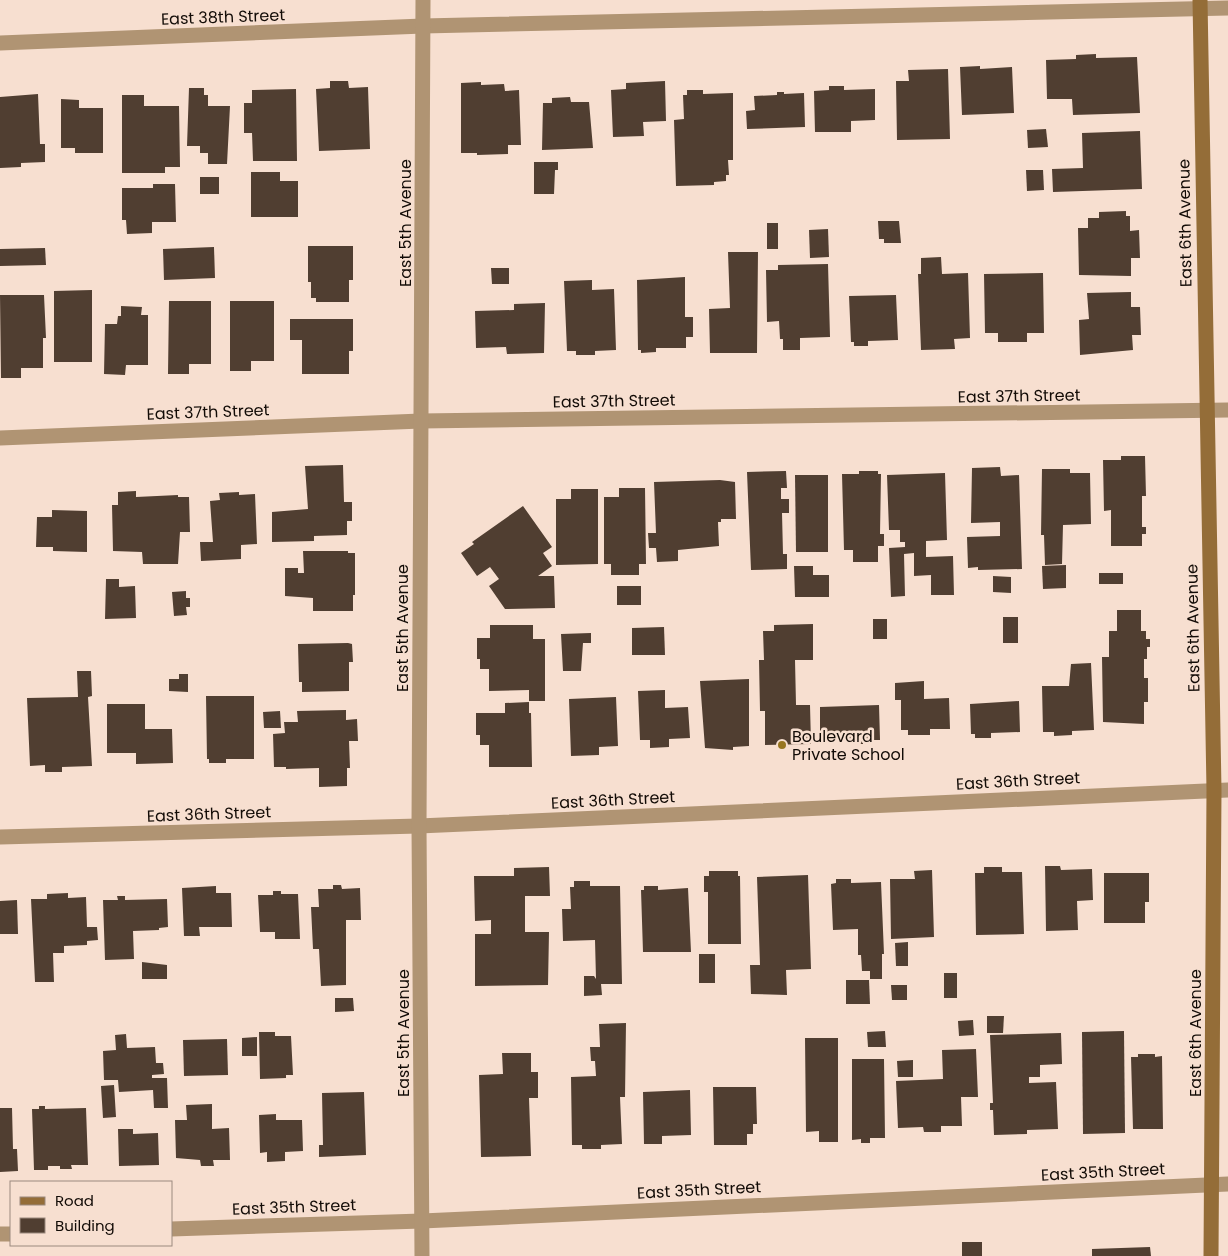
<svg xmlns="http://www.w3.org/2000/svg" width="1228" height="1256" font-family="Poppins,sans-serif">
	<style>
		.building { fill: #503e31 }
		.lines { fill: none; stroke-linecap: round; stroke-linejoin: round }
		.street { stroke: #b09473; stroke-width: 15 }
		.secondary { stroke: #946d38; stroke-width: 15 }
		.poi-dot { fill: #987620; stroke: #f7dfd0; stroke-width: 2 }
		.labels { text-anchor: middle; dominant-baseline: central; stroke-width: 5; stroke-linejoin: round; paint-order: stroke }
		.street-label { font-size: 16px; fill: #120b06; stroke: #f7dfd0 }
		.poi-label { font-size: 16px; fill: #120b06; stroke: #f7dfd0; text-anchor: start }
	</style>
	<rect width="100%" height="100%" fill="#f7dfd0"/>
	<g class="building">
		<polygon points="1096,54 1096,58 1137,57 1140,113 1073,115 1072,99 1047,99 1046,60 1076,59 1076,55"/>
		<polygon points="980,66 980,69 1012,67 1014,113 962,115 960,67"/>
		<polygon points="948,69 950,139 897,140 896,81 909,81 908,70"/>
		<polygon points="330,81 348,81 349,88 368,87 370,149 319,151 316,89 330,88"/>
		<polygon points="665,81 666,121 643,122 644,136 613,137 611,90 626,89 626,83"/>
		<polygon points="481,82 481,85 504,84 505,91 519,90 521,145 508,145 508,154 477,155 477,153 461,153 461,83"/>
		<polygon points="829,86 844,86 844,90 875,89 875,120 851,121 851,132 815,132 814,91 829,90"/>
		<polygon points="189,88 204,88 204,95 208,95 208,106 230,106 227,164 208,164 208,153 200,153 200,146 187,146"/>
		<polygon points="296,89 297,161 253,161 252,133 244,133 244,103 252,103 252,90"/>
		<polygon points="687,90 703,90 703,94 733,93 733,160 728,160 729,175 726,175 726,181 714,182 714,185 676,186 674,120 684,119 683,95 687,95"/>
		<polygon points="777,92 784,92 784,94 804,93 805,127 747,129 746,111 755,110 754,96 777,95"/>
		<polygon points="38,94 40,144 45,144 45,162 21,163 21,167 0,168 0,97"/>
		<polygon points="122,95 144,95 144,106 179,106 180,167 165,167 165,173 122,173"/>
		<polygon points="570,97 571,102 589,102 593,148 542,150 543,103 552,103 552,98"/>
		<polygon points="61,99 79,100 79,108 103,108 103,153 75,153 75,148 61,148"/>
		<polygon points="1046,129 1048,147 1028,148 1027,130"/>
		<polygon points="1140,131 1142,189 1053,192 1052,169 1083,168 1082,133"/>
		<polygon points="534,162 558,162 558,170 555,170 554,194 534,194"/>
		<polygon points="1026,170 1043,170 1044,190 1027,191"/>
		<polygon points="251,172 280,172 280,181 298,181 298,217 251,217"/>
		<rect x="200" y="177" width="19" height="17"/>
		<polygon points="153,184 175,184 176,222 152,222 152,233 127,234 126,220 122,220 122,188 153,188"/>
		<polygon points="1126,211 1126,216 1130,216 1130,231 1139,230 1140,258 1131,258 1131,276 1079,275 1078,228 1088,228 1088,218 1099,218 1099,212"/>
		<polygon points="878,221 899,221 901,243 884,243 884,239 879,239"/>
		<rect x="767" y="223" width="11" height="26"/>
		<polygon points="828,229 829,257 810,258 809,230"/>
		<polygon points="308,246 353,246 353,280 349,280 349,302 316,302 316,298 311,298 311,282 308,282"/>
		<polygon points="214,247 215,278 164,280 163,249"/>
		<polygon points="45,248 46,265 0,266 0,249"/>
		<polygon points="728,252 758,252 757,353 710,353 709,309 730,308"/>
		<polygon points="941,257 942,274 968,273 970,338 954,339 955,349 921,350 918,274 921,274 921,258"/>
		<polygon points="828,264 830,337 800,338 800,350 783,350 783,339 780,339 779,321 767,322 766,270 778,270 778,265"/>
		<polygon points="491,268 509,268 509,284 492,284"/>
		<polygon points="1043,273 1044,333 1027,333 1027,342 998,342 998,333 985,333 984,274"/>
		<polygon points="685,277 685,317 693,317 693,337 686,337 686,348 656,348 656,352 641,353 641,350 638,350 637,280"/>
		<polygon points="592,280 592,290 614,289 616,350 595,351 595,355 576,355 576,351 567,351 564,281"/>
		<polygon points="92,290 92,362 54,362 54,291"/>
		<polygon points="1131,292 1131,307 1140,307 1141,335 1132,335 1133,350 1080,355 1079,320 1089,319 1087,293"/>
		<polygon points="0,295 44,295 46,338 43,338 43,368 21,368 21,378 1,378"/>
		<polygon points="896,295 898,340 868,341 868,346 854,346 854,342 851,342 849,296"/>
		<polygon points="169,301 211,301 211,364 189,364 189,374 168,374"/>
		<polygon points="230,301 274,301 274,361 251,361 251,371 230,371"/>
		<polygon points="545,303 544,353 507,354 506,347 476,348 475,311 514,310 514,304"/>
		<polygon points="121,306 142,307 141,315 148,315 148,365 126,365 125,375 104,374 105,324 117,324 118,316 121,316"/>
		<polygon points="290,319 353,319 353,351 349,351 349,374 302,374 302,340 290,340"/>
		<polygon points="1121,456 1145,456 1146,496 1142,496 1142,527 1146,527 1146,534 1142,534 1142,546 1111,546 1111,510 1104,511 1103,460 1121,460"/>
		<polygon points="343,465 344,502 352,502 352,521 347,521 347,535 314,536 314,541 272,542 272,512 308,509 305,466"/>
		<polygon points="1000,467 1001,476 1019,475 1022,569 978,570 978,567 968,568 967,537 1000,536 1000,522 971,523 972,468"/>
		<polygon points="1042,469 1070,469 1070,473 1090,473 1091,524 1063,525 1062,564 1045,565 1044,535 1041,535"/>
		<polygon points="786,471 787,488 781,488 781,499 789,499 789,513 782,513 783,554 787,554 787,569 751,570 747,472"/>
		<polygon points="859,471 878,471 878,474 881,474 880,534 884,534 884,546 878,546 878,562 853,562 853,550 844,550 842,474 859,474"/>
		<polygon points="945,473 947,540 926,541 926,557 953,556 954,595 931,595 931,575 914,576 914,553 904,554 905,596 891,597 889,548 905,547 905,542 900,542 900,530 889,530 887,475"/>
		<polygon points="795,475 828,475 828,552 796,552"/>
		<polygon points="720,480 735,482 736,519 721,519 721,522 718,522 719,546 678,550 678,561 657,562 656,548 649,548 648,533 656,533 654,482"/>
		<polygon points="619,488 645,488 646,564 639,564 639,575 611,575 611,564 604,564 604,497 619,497"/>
		<polygon points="571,489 598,489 598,564 556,565 556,499 571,499"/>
		<polygon points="136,491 136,497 178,495 178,497 189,497 190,532 180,532 178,564 143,564 142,552 113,551 112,505 118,505 118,492"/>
		<polygon points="239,492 239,495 255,494 257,544 241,545 241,559 201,561 200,542 213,542 210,501 220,500 219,493"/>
		<polygon points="523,506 552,547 543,553 552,566 538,576 554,576 555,608 505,609 489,586 499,579 490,567 477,576 461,553 474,544 472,542"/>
		<polygon points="52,510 87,511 87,552 53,551 53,547 36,547 37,517 52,517"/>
		<polygon points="303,551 348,551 348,553 355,553 355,595 353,595 353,611 313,611 313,598 285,596 285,568 298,568 298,573 304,573"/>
		<polygon points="1066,565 1066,588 1043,589 1042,566"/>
		<polygon points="794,566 813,566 813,575 829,575 829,597 795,597"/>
		<rect x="1099" y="573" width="24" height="11"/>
		<polygon points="993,576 1011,577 1011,593 993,592"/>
		<polygon points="106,579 119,579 119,587 135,586 136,618 105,619"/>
		<rect x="617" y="586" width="24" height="19"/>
		<polygon points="186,591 186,598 190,598 190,607 186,607 187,615 174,616 172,592"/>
		<polygon points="1117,610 1141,610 1141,631 1146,631 1146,639 1150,639 1150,647 1147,647 1147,659 1144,659 1144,678 1148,678 1148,702 1144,702 1144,724 1103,722 1102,657 1109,657 1109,631 1117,631"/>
		<rect x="1003" y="617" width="15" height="26"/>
		<rect x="873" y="619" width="14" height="20"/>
		<polygon points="813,624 813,660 795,660 796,705 810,705 811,744 765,745 765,711 760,711 759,660 764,660 763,631 774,631 774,625"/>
		<polygon points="490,625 533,625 533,639 545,639 545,701 529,701 529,690 489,691 489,669 480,669 480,659 477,659 477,638 490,638"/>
		<polygon points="664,627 665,655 632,655 632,628"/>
		<polygon points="591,633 591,643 583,643 581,671 563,671 561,634"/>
		<polygon points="348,643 352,644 353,662 349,662 349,691 302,692 302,682 299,682 298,644"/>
		<polygon points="1091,663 1094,730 1072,731 1072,735 1054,736 1054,732 1043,732 1042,686 1069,686 1071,664"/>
		<polygon points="77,671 91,671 92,696 88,697 92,766 62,767 62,772 45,772 45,765 30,766 27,698 78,697"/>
		<polygon points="179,674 188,674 188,692 169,691 169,679 179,679"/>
		<polygon points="749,679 749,746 733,747 733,750 705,748 700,681"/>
		<polygon points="924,681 924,699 949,698 950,729 930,729 930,735 908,735 908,730 901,730 901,700 895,700 895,683"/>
		<polygon points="665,690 665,708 688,707 690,738 669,739 669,747 650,748 650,740 640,740 638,691"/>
		<polygon points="206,696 254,696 254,759 226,759 226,763 209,763 209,759 207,759"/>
		<polygon points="616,697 618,746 599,747 599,755 571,756 569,699"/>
		<polygon points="1019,701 1020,732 991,733 991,738 975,738 975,734 971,734 970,704"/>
		<polygon points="529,702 529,713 531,713 532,767 489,767 489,745 480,745 480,735 476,735 476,713 505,713 505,703"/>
		<polygon points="107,704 145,704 145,729 172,729 173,763 136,764 136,753 107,753"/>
		<polygon points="879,705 880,740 863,740 863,744 849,744 849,740 820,741 820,707"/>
		<polygon points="346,710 346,720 357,719 358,741 349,741 350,768 347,768 347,786 319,787 319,768 286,769 286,767 274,767 273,734 285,733 284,722 298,722 297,711"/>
		<polygon points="280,711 281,728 264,728 263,712"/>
		<polygon points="1045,866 1060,866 1061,870 1092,869 1093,900 1077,901 1078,930 1046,931"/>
		<polygon points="549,867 550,896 525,896 525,932 549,932 548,985 475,986 475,934 491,934 491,920 475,921 474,876 514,876 514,868"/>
		<polygon points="984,867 1002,867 1002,872 1022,872 1024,934 976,935 975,873 984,873"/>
		<polygon points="932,870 934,937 891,939 890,879 915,879 914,871"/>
		<polygon points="709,871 738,871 738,876 740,876 741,944 708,944 708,892 704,892 704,876 709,876"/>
		<polygon points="1104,873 1149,873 1149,902 1145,902 1145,923 1104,923"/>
		<polygon points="808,875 811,969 786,970 787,995 751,994 750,965 760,965 757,877"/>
		<polygon points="836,879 851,879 851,883 881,882 884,954 882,954 882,979 870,979 870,971 862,971 861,955 858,955 858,929 833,930 831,884 836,883"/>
		<polygon points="574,881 590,881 590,886 620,886 622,984 601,984 602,995 584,996 584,976 594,976 596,979 595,940 563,941 562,909 571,909 570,887 574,887"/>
		<polygon points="333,885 341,885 342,889 360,888 361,920 346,920 346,985 321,986 319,949 313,949 311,907 319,907 318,889 333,889"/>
		<polygon points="216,886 216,893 231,893 232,927 199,927 200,936 184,936 182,888"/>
		<polygon points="644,886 658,886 658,890 688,888 691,952 643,952 641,890 644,890"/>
		<polygon points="273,891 281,891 281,894 298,894 300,939 275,939 275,932 260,932 258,895 273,895"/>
		<polygon points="68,893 68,898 86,897 87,927 97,927 98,940 87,941 87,945 64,946 64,953 53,953 54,982 35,982 31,899 47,899 47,894"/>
		<polygon points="117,896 125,896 125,900 167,899 168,927 159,928 159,930 133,931 134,959 105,960 103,900 118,900"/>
		<polygon points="17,900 18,934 0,934 0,901"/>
		<polygon points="908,942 908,966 896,966 895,943"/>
		<rect x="699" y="954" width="16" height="29"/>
		<polygon points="142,962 167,965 167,979 142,979"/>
		<rect x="944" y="973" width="13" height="25"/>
		<polygon points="846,980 869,980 870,1004 846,1004"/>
		<polygon points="891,985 907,985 907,1000 892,1000"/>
		<polygon points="335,998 353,998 354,1011 335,1012"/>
		<polygon points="987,1016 1004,1016 1003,1033 987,1033"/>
		<polygon points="973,1020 974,1035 959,1036 958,1021"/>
		<polygon points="626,1023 625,1097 620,1097 622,1144 601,1145 601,1149 582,1149 582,1145 572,1145 571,1077 596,1076 595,1061 591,1061 590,1047 600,1047 599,1024"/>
		<polygon points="885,1031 886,1047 868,1047 867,1032"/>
		<polygon points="1124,1031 1125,1133 1083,1134 1082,1032"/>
		<polygon points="259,1032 275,1032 275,1036 291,1036 293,1075 286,1075 286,1078 260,1079"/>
		<polygon points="1061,1033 1062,1064 1040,1065 1040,1077 1029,1077 1029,1083 1056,1082 1058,1129 1027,1130 1027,1134 994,1135 993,1110 990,1110 990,1103 993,1103 990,1035"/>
		<polygon points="126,1034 127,1048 155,1047 156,1063 163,1063 164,1074 152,1075 152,1078 167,1078 168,1108 154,1108 153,1090 119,1092 118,1080 104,1080 103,1051 116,1050 115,1035"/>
		<polygon points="257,1037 257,1056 242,1056 242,1038"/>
		<polygon points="805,1038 838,1038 838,1142 819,1142 819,1131 806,1132"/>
		<polygon points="227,1039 228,1075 184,1076 183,1040"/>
		<polygon points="976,1049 978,1097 961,1097 962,1126 941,1126 941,1132 924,1132 923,1127 898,1128 896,1081 943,1079 942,1050"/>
		<polygon points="502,1053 531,1053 531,1072 538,1072 538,1098 529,1098 531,1156 481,1157 479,1075 503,1074"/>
		<polygon points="1138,1054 1155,1054 1155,1057 1162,1056 1163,1129 1133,1129 1131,1057 1138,1057"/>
		<polygon points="852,1059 884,1059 885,1138 870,1138 870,1143 861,1143 861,1139 852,1140"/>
		<polygon points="913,1060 913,1077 898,1077 897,1061"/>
		<polygon points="114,1085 116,1117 103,1118 101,1086"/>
		<polygon points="713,1087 756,1087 757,1124 753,1124 753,1134 747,1134 747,1145 714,1145"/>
		<polygon points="690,1090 691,1135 662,1136 662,1144 644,1144 643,1092"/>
		<polygon points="364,1092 366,1155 319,1157 319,1145 323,1145 322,1093"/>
		<polygon points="212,1104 212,1129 229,1128 230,1160 213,1160 214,1166 201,1166 200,1160 176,1158 175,1120 187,1120 186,1105"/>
		<polygon points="39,1106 45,1106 45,1109 86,1108 88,1165 71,1165 72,1169 60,1169 60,1166 48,1166 48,1170 34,1170 32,1109 39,1109"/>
		<polygon points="0,1108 12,1108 13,1149 17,1149 18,1171 0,1172"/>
		<polygon points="276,1114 276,1120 302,1120 303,1151 285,1152 285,1161 267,1162 267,1152 260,1153 259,1115"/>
		<polygon points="118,1129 133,1129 133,1134 158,1133 159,1165 119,1166"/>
		<rect x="962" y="1242" width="20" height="14"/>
		<polygon points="1150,1247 1151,1256 1092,1256 1092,1249"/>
	</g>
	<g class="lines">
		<g class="street">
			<polyline points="0,43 423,26 1228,8"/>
			<polyline points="0,438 421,421 1228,410"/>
			<polyline points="0,837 419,826 1228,790"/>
			<polyline points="171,1229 422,1221 1228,1184"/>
			<polyline points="0,1234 11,1234"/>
			<polyline points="422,1256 419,826 423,0"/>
		</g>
		<polyline class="secondary" points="1200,0 1214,790 1211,1256"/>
	</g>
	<circle class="poi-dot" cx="782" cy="745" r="5"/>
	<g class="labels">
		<g class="street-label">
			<text transform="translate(223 17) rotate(-2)">East 38th Street</text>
			<text transform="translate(405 223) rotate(-90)">East 5th Avenue</text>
			<text transform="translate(1185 223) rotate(-91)">East 6th Avenue</text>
			<text transform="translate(1019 396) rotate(-1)">East 37th Street</text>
			<text transform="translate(614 401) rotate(-1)">East 37th Street</text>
			<text transform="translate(208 412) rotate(-2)">East 37th Street</text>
			<text transform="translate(402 628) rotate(-90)">East 5th Avenue</text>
			<text transform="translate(1193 628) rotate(-91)">East 6th Avenue</text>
			<text transform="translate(1018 781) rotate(-3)">East 36th Street</text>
			<text transform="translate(613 800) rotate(-3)">East 36th Street</text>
			<text transform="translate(209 814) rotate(-2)">East 36th Street</text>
			<text transform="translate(403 1033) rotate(-90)">East 5th Avenue</text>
			<text transform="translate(1195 1033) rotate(-90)">East 6th Avenue</text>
			<text transform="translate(1103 1172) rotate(-3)">East 35th Street</text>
			<text transform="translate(699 1190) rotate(-3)">East 35th Street</text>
			<text transform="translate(294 1207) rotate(-2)">East 35th Street</text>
		</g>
		<g class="poi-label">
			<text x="792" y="736">Boulevard<tspan x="792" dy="18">Private School</tspan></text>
		</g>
	</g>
	<rect x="10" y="1181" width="162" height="65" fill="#f7dfd0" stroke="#9b8a7f"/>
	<rect x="20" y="1197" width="25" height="8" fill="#946d38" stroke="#9b8a7f"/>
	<text x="55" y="1206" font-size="15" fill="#120b06">Road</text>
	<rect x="20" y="1218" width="25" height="15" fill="#503e31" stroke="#9b8a7f"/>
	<text x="55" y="1231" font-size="15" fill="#120b06">Building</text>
</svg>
